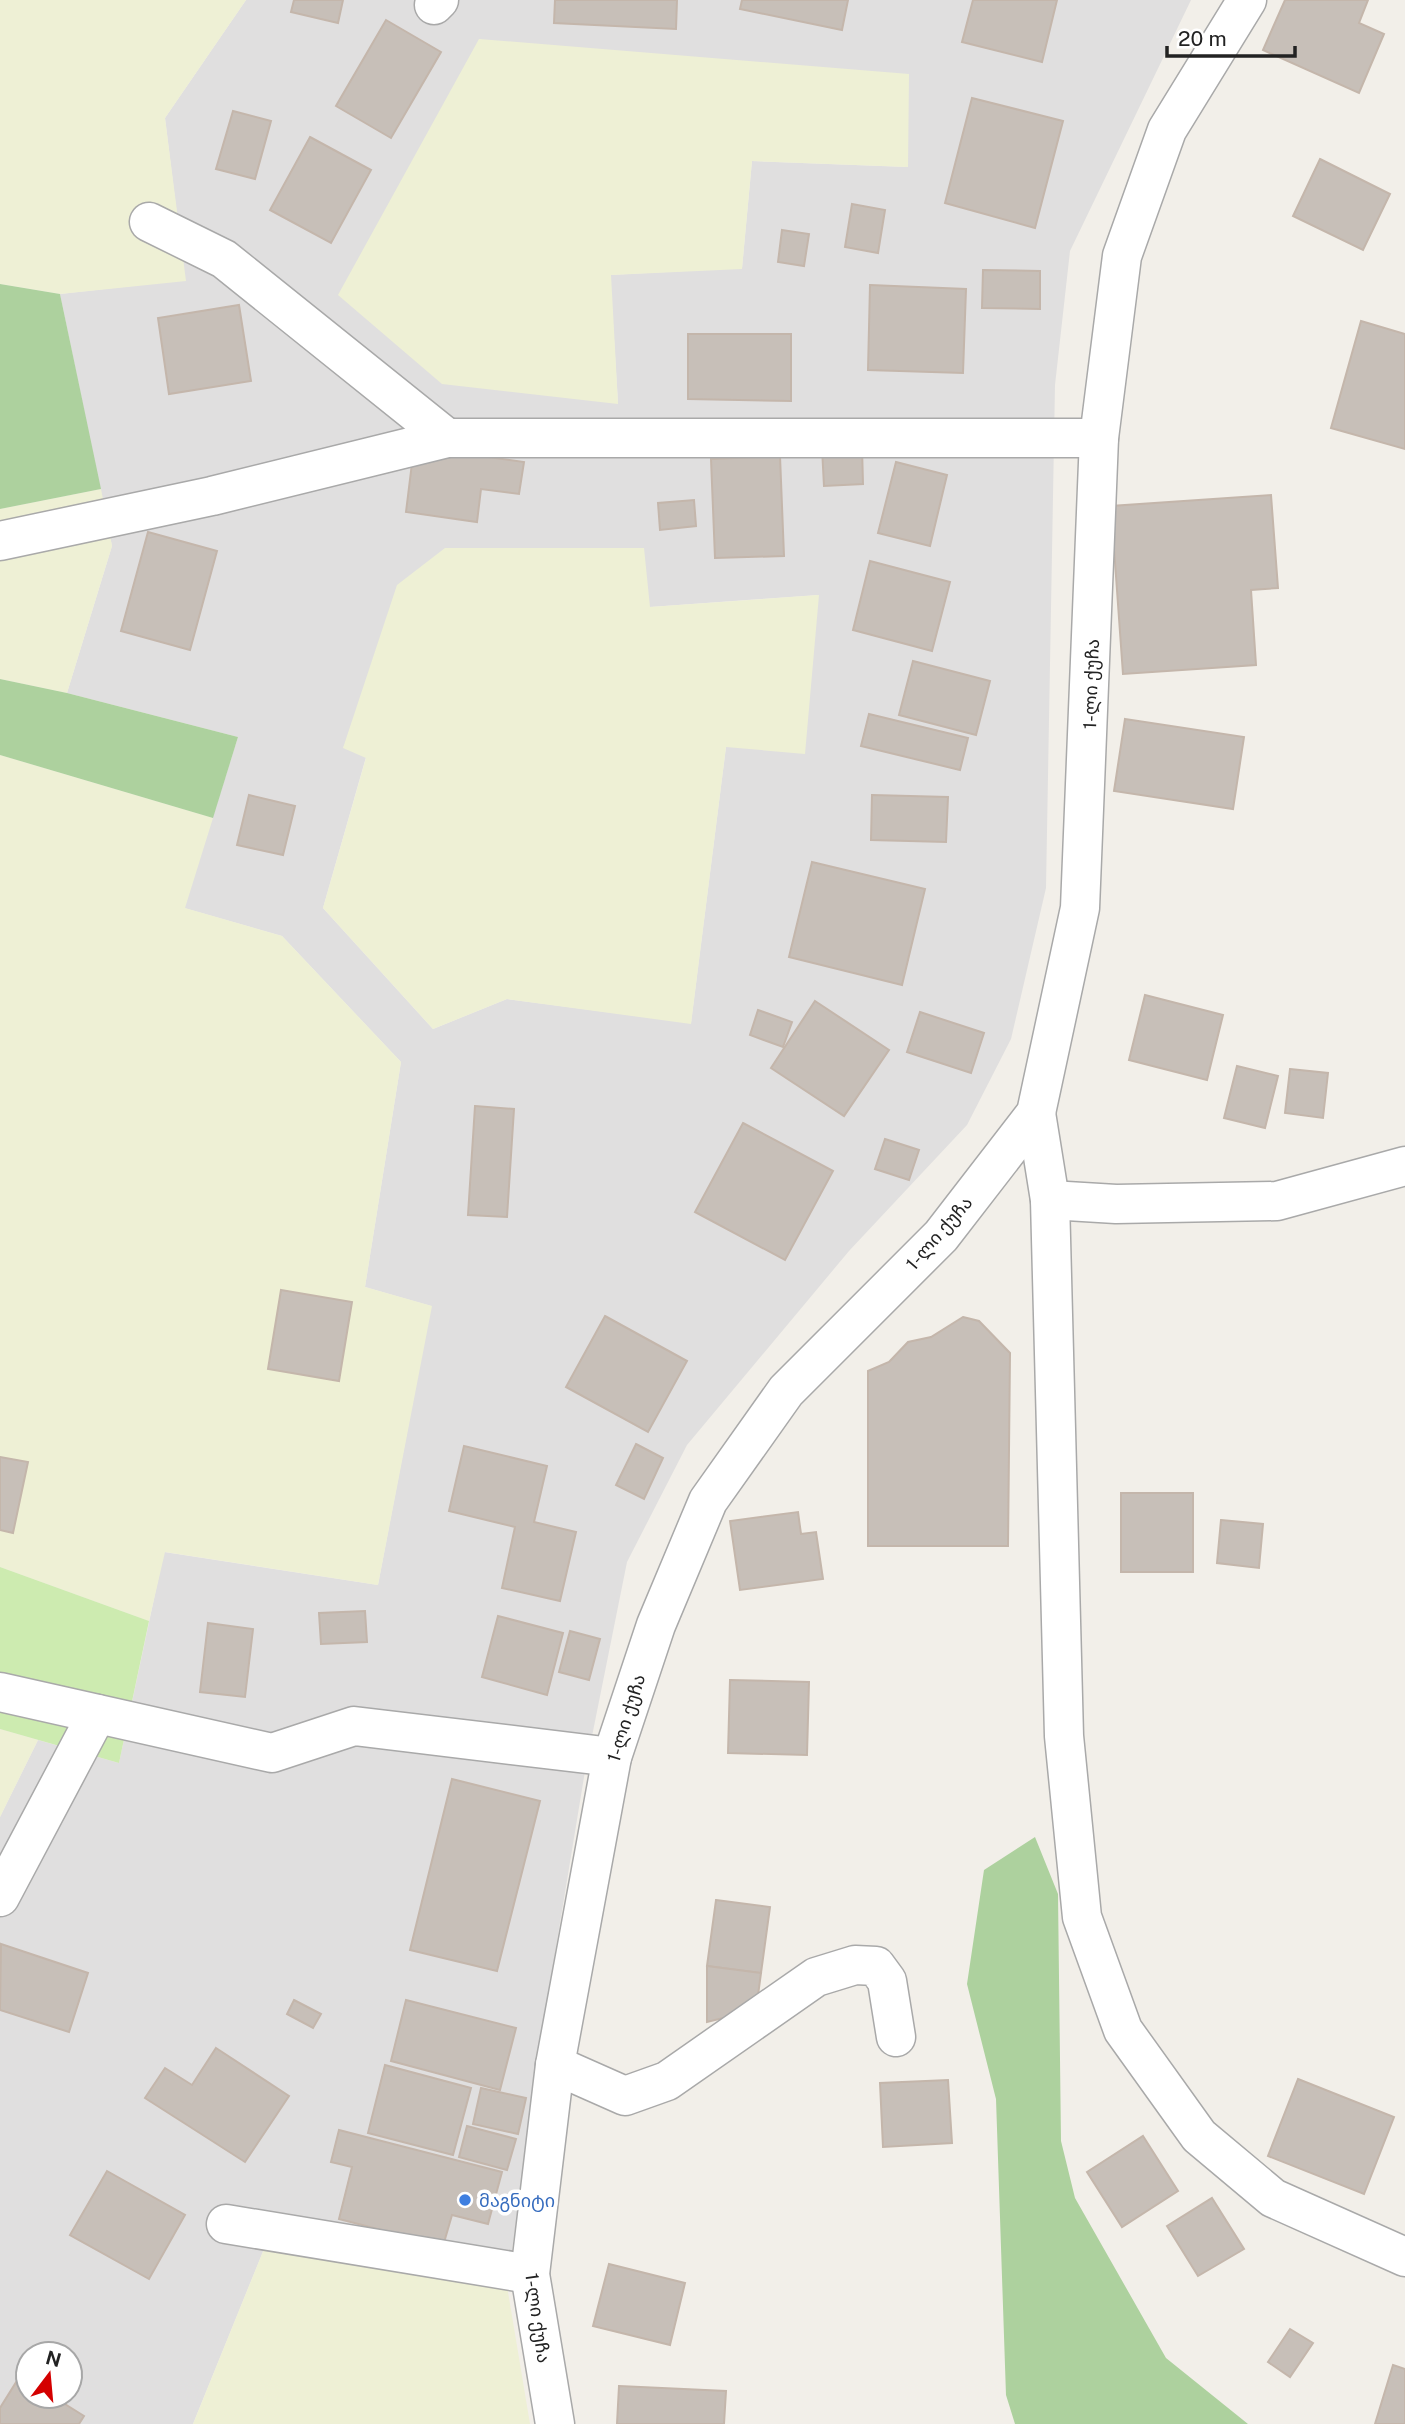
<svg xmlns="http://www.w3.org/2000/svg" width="1405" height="2424" font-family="'Public Sans','Noto Sans Georgian',sans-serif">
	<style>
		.residential { fill: #e0dfdf; fill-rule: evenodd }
		.farmland { fill: #eef0d5 }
		.grass { fill: #cdebb0 }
		.forest { fill: #add19e }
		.building { fill: #c7bfb8; stroke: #c4b6ab; stroke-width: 2 }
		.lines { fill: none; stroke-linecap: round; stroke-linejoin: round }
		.minor-casing { stroke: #a9a9a9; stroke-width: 41 }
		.minor { stroke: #fff; stroke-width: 38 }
		.shop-dot { fill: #3f7fe0; stroke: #fff; stroke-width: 2.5 }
		.labels { text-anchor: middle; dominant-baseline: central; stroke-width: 7; stroke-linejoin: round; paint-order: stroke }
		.street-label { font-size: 18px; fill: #222; stroke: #fff }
		.shop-label { font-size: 18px; fill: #366cbe; stroke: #fff; text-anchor: start }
	</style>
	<rect width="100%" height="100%" fill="#f2efe9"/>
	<path class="residential" d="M246 0H1191L1070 251 1055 385 1046 888 1011 1039 967 1125 849 1251 687 1445 627 1562 585 1771 546 2008 507 2286 264 2249 193 2424H0V1817L38 1740 119 1763 164 1552 378 1585 431 1306 365 1287 401 1062 282 936 184 908 238 737 67 693 112 546 60 294 185 280 165 118ZM479 39 908 167 752 161 742 268 610 275 618 403ZM818 595 726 747 691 1023 507 999 433 1029 323 908 366 757 343 747 650 607ZM28 2354H70V2396H28Z"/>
	<g class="farmland">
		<polygon points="0,0 246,0 165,118 186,281 60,294 0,284"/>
		<polygon points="479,39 909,74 908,167 752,161 742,269 611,275 618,404 442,384 338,295"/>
		<polygon points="101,489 112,546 67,693 0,679 0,509"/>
		<polygon points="445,548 644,548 650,607 819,595 805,754 726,747 691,1024 507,999 433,1029 323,908 366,758 343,748 397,585"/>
		<polygon points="0,755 213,818 185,908 282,936 401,1062 365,1287 432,1306 378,1585 165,1552 149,1621 0,1567"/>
		<polygon points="0,1729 38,1740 0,1817"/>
		<polygon points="264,2249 507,2286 530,2424 193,2424"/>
	</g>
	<polygon class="grass" points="0,1567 149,1621 119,1763 0,1729"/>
	<g class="forest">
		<polygon points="0,284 60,294 101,489 0,509"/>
		<polygon points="0,679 67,693 238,737 213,818 0,755"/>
		<polygon points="1035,1837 1058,1894 1061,2141 1075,2198 1166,2358 1248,2424 1015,2424 1006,2395 996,2099 967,1984 984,1870"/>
	</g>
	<g class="building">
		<polygon points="294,0 343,0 338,23 291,12"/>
		<polygon points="555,0 677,0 676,29 554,23"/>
		<polygon points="742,0 848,0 842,30 740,9"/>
		<polygon points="973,0 1057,0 1042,62 962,42"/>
		<polygon points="1285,0 1368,0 1359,23 1384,34 1359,93 1263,50"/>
		<polygon points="386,20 441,52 391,138 336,106"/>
		<polygon points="972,98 1063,121 1035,228 945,203"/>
		<polygon points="233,111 271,121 255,179 216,169"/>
		<polygon points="310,137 371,170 331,243 270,210"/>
		<polygon points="1320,159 1390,194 1363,250 1293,216"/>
		<polygon points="852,204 885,210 878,253 845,247"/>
		<polygon points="782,230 809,234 804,266 778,262"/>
		<polygon points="983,270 1040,271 1040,309 982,308"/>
		<polygon points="870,285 966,289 963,373 868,370"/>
		<polygon points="239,305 251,381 169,394 158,318"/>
		<polygon points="1361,321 1405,334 1405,449 1331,428"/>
		<polygon points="688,334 791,334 791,401 688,399"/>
		<polygon points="414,447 524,462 519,494 481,489 477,522 406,512"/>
		<polygon points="862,447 863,484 824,486 822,448"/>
		<polygon points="780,456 784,556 715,558 711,459"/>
		<polygon points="896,462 947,475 930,546 878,533"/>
		<polygon points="1271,495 1278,588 1251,590 1256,665 1123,674 1111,506"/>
		<polygon points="694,500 696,526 660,530 658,503"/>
		<polygon points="148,532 217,551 190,650 121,631"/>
		<polygon points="870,561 950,582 932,651 853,630"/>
		<polygon points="913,661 990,681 976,735 899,715"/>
		<polygon points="869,714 968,738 960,770 861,746"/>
		<polygon points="1125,719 1244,737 1233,809 1114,791"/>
		<polygon points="249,795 295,806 283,855 237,845"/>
		<polygon points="872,795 948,797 946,842 871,840"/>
		<polygon points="812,862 925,889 902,985 789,957"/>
		<polygon points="1145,995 1223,1015 1207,1080 1129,1060"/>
		<polygon points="815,1001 889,1050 844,1116 771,1068"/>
		<polygon points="758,1010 792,1022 783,1047 750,1035"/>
		<polygon points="920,1012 984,1033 971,1073 907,1052"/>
		<polygon points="1237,1066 1278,1076 1265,1128 1224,1118"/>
		<polygon points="1290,1069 1328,1073 1323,1118 1285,1113"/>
		<polygon points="475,1106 514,1109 507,1217 468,1215"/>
		<polygon points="743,1123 833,1171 785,1260 695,1212"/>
		<polygon points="885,1139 919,1150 909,1180 875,1169"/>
		<polygon points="281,1290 352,1302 339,1381 268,1369"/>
		<polygon points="605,1316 687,1361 648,1432 566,1387"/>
		<polygon points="963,1317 979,1321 1010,1353 1008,1546 868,1546 868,1371 889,1362 908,1342 931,1337"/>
		<polygon points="636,1444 663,1458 644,1499 616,1485"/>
		<polygon points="464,1446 547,1466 534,1522 576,1532 560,1601 502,1588 515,1527 449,1511"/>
		<polygon points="0,1457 28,1462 13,1533 0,1530"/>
		<rect x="1121" y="1493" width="72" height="79"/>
		<polygon points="798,1512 801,1534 816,1532 823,1579 740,1590 730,1521"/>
		<polygon points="1221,1520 1263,1524 1259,1568 1217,1563"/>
		<polygon points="365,1611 367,1642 321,1644 319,1613"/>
		<polygon points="498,1616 563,1633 547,1695 482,1677"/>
		<polygon points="208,1623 253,1629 245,1697 200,1692"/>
		<polygon points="570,1631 600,1639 589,1680 559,1672"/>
		<polygon points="730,1680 809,1682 807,1755 728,1753"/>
		<polygon points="452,1779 540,1801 497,1971 410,1950"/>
		<polygon points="716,1900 770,1907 761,1973 707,1966"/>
		<polygon points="1,1944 88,1973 69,2032 0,2010"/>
		<polygon points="707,1966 761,1973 756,2010 707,2022"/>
		<polygon points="294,2000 321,2014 313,2028 287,2014"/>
		<polygon points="406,2000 516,2028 500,2090 391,2061"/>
		<polygon points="216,2048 289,2096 245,2162 145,2098 165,2068 192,2085"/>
		<polygon points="385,2065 471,2088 453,2155 368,2133"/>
		<polygon points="1298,2079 1394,2117 1364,2194 1268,2156"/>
		<polygon points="948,2080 952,2143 883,2147 880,2083"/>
		<polygon points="481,2088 526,2098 518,2134 473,2124"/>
		<polygon points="467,2126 516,2139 507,2170 459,2157"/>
		<polygon points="339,2130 502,2172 488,2224 452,2215 443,2246 339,2219 352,2167 331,2162"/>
		<polygon points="1143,2136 1178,2191 1122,2227 1087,2172"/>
		<polygon points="107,2171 185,2215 149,2279 70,2235"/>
		<polygon points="1212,2198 1244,2249 1198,2276 1167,2226"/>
		<polygon points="609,2264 685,2283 670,2345 593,2326"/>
		<polygon points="1290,2329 1313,2343 1290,2377 1268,2362"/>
		<polygon points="1393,2365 1405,2369 1405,2424 1375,2424"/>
		<polygon points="20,2376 28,2381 28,2396 52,2396 84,2416 79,2424 0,2424 0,2408"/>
		<polygon points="619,2386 726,2391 724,2424 617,2424"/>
	</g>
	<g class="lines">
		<defs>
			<g id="minor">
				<polyline points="434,5 439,0"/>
				<polyline points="149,222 224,259 447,438"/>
				<polyline points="0,541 212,496 447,438 1099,438"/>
				<polyline points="1036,1113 1050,1200 1064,1736 1082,1917 1123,2030 1199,2136 1273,2198 1405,2257"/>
				<polyline points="1050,1200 1116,1204 1277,1201 1405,1166"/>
				<polyline points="0,1692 272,1753 354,1726 612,1757"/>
				<polyline points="0,1897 97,1714"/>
				<polyline points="555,2065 625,2096 667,2081 816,1977 855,1965 876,1966 887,1981 896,2037"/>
				<polyline points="226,2224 530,2274"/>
				<polyline points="555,2424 530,2274 555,2065 612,1757 656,1625 708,1501 786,1391 941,1236 1036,1113 1080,908 1099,438 1122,256 1167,130 1247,0"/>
			</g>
		</defs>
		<use href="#minor" class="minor-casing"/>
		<use href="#minor" class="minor"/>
	</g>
	<circle class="shop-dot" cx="465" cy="2200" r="7"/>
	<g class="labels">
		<g class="street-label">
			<text transform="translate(1091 684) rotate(-88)">1-ლი ქუჩა</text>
			<text transform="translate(939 1233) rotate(-49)">1-ლი ქუჩა</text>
			<text transform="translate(626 1718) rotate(-73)">1-ლი ქუჩა</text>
			<text transform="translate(538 2318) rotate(82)">1-ლი ქუჩა</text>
		</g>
		<g class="shop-label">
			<text x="479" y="2200">მაგნიტი</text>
		</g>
	</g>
	<g transform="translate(49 2375) rotate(16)"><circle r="33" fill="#ffffff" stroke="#a7a7a7" stroke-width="2"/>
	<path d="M0-5L12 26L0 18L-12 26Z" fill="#d40000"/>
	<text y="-10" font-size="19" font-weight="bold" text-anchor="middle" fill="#222222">N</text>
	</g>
	<path d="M1167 46v10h128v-10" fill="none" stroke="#222222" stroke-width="3.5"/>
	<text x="1178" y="46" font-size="21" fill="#222222" stroke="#ffffff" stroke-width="5" paint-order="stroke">20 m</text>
</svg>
